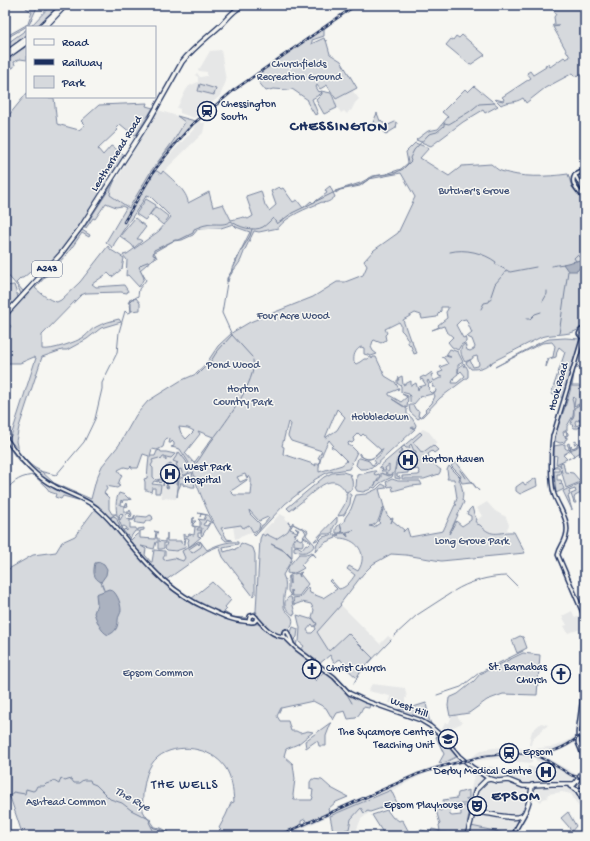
<svg xmlns="http://www.w3.org/2000/svg" width="590" height="841" font-family="'Gochi Hand',sans-serif">
	<style>
		.built { fill: #e6e7e7 }
		.green { fill: #d6d9dd; stroke: #78849e; fill-rule: evenodd }
		.water { fill: #abb2c0; stroke: #717e99 }
		.lines { fill: none; stroke-linecap: round; stroke-linejoin: round }
		.stream { stroke: #717e99; stroke-width: 1 }
		.secondary-casing { stroke: #1b2f5e; stroke-width: 5.5 }
		.primary-casing { stroke: #1b2f5e; stroke-width: 6 }
		.trunk-casing { stroke: #1b2f5e; stroke-width: 6 }
		.secondary { stroke: #f6f6f2; stroke-width: 2.5 }
		.primary { stroke: #f6f6f2; stroke-width: 3 }
		.trunk { stroke: #f6f6f2; stroke-width: 3.5 }
		.rail-casing { stroke: #1b2f5e; stroke-width: 2.5 }
		.rail { stroke: #f6f6f2; stroke-width: 1; stroke-dasharray: 3; stroke-linecap: butt }
		.labels { text-anchor: middle; dominant-baseline: central; stroke-width: 3; stroke-linejoin: round; paint-order: stroke }
		.shield { fill: #f6f6f2; stroke: #5d6b8a; stroke-width: 1 }
		.shield-label { font-size: 10px; font-weight: bold; fill: #1b2f5e }
		.park-label { font-size: 11px; fill: #405177; stroke: #f6f6f2 }
		.poi-label { font-size: 11px; fill: #1b2f5e; stroke: #f6f6f2; text-anchor: start }
		.street-label { font-size: 11px; fill: #1b2f5e; stroke: #f6f6f2 }
		.water-label { font-size: 12px; font-style: italic; fill: #46567b; stroke: #f6f6f2 }
		.quarter-label { font-size: 13px; letter-spacing: 1px; fill: #1b2f5e; stroke: #f6f6f2 }
		.district-label { font-size: 15px; font-weight: bold; letter-spacing: 1px; fill: #1b2f5e; stroke: #f6f6f2 }
	</style>
	<rect width="100%" height="100%" fill="#f6f6f2"/>
	<filter id="ink" filterUnits="userSpaceOnUse"><feTurbulence type="fractalNoise" baseFrequency=".025" numOctaves="2"/><feDisplacementMap in="SourceGraphic" scale="8" xChannelSelector="R" yChannelSelector="G"/><feConvolveMatrix kernelMatrix="1 2 1 2 8 2 1 2 1" color-interpolation-filters="sRGB"/></filter>
	<g filter="url(#ink)">
		<g class="built">
			<polygon points="221,50 226,81 220,96 194,118 180,113 180,109 177,108 186,90 189,86 198,82 198,77 195,75 197,73 200,77 207,76 207,72 199,71 198,69 200,68 210,51"/>
			<polygon points="352,90 359,99 355,103 351,111 350,110 347,114 344,111 341,113 334,102 337,99"/>
			<polygon points="158,110 177,116 185,122 174,140 151,171 129,208 110,195 111,189"/>
			<polygon points="199,121 202,123 205,123 203,133 161,174 157,171 163,162 194,129 193,128"/>
			<polygon points="585,390 585,426 577,430 575,429 570,422 574,415 572,403 573,403 571,398"/>
			<polygon points="423,429 429,432 437,442 423,454 395,473 395,476 383,478 381,481 369,473 374,471 377,472 380,467"/>
			<polygon points="180,449 190,465 193,472 189,473 179,480 179,486 176,499 162,498 160,489 162,481 153,477 153,468 147,468 149,457 158,455 173,456"/>
			<polygon points="487,502 495,511 506,517 509,525 507,529 508,531 497,533 496,534 487,532 480,525 477,524 475,521 482,516 477,508"/>
			<polygon points="280,514 286,517 285,519 289,521 288,523 291,525 288,531 286,531 276,539 266,534 265,536 262,534 265,529 271,523 273,523 273,521"/>
			<polygon points="241,525 249,525 253,532 235,539 233,526"/>
			<polygon points="200,540 206,549 168,576 161,565 162,556 165,555 165,551 176,552 184,550"/>
			<polygon points="340,604 380,644 388,636 392,639 373,658 348,633 329,651 316,631"/>
			<polygon points="572,611 575,618 582,615 585,621 585,628 568,633 564,626 567,625 562,616"/>
			<polygon points="372,684 405,688 407,698 405,698 405,708 397,708 397,703 389,703 390,696 368,691"/>
			<polygon points="456,714 462,723 453,727 451,731 448,730 444,736 440,733 445,723 449,723 451,718"/>
			<polygon points="541,723 548,725 534,737 532,740 531,745 529,745 530,738 532,731"/>
			<polygon points="576,735 577,742 545,757 578,775 575,780 579,780 585,772 585,799 583,800 583,803 578,806 571,794 562,792 548,794 547,798 543,799 541,802 532,796 523,813 517,815 505,815 485,810 475,810 473,801 466,801 466,798 469,798 474,776 468,773 470,769 473,771 476,765 488,770 489,766 505,770 505,774 510,772 526,779 528,766 536,768 537,764 540,765 542,763 536,761 534,749 557,746 569,740"/>
			<polygon points="510,746 511,748 528,749 529,747 532,748 532,763 510,761 505,759 504,758 474,761 471,758 477,753 486,749"/>
			<polygon points="458,757 465,763 452,765 426,773 395,789 318,821 288,836 284,830 295,826 301,825 396,782 429,768 449,762"/>
			<polygon points="362,808 370,812 361,819 357,829 358,836 346,836 345,830 349,829 351,819"/>
			<polygon points="481,814 519,818 520,821 516,828 509,834 471,826 475,817"/>
		</g>
		<g class="green">
			<polygon points="38,5 29,25 5,39 5,37 28,24 32,12 26,8 26,6"/>
			<polygon points="51,5 60,5 37,27 30,27"/>
			<path d="M560 5H585V74L574 76 573 73 545 88 526 103 523 98C514 104 507 101 501 105L495 99 503 101 504 99 502 97 531 78 527 73 530 71 533 75 546 67 545 65 548 64 550 67 564 57 566 59 570 57 553 27 559 26H552L555 24 554 17 556 14 553 9Z"/>
			<path d="M331 23 324 29V36L312 40V42L311 44 324 38 325 41 326 40 330 54 341 61 357 88 336 99 327 85 320 89 317 85 316 87 319 92 320 91 322 93 321 91 331 93C334 98 335 103 337 108L324 114 316 100 322 94V93L312 99 318 114 315 115 307 102 308 100 292 89 288 90 273 89 266 91 257 80 256 75Z"/>
			<polygon points="27,29 27,35 5,52 5,45"/>
			<polygon points="462,35 485,55 470,65 446,45 451,39 453,40 456,36 459,38"/>
			<polygon points="27,46 27,60 20,59 14,62 15,65 13,68 7,67 5,70 5,60"/>
			<polygon points="200,84 216,89 214,95 198,91"/>
			<polygon points="474,86 498,106 485,113 483,110 463,122 431,146 416,140 428,131 438,129 448,117 442,112 465,89 468,92"/>
			<polygon points="27,93 27,97 54,98 57,124 79,130 85,125 81,121 99,105 147,103 146,106 153,108 136,135 131,133 120,124 116,128 118,130 98,149 103,155 111,146 113,147 126,156 68,243 36,279 35,278 40,271 36,267 23,278 21,278 16,283 23,291 34,280 21,294 18,287 5,272 5,120"/>
			<polygon points="377,113 380,121 381,120 386,126 395,122 397,123 396,128 386,134 384,133 384,128 380,126 372,125"/>
			<path d="M177 116 195 121 165 153 153 171H157L161 174 163 171C171 178 188 192 188 203L209 192 213 207 223 204 231 220 244 217 248 219 253 216 246 196 261 191 265 205 269 211 276 205 271 191 279 187 281 189 283 188 293 202 297 200 303 208 311 201 313 203 327 193 325 190 330 186 335 197C331 200 327 204 322 202 306 209 288 215 278 228L259 232 254 231C250 240 245 248 242 257 240 265 229 273 228 282L227 281C227 276 232 274 232 268L250 232 236 227 233 224 221 228 198 229 193 235 182 240 173 241 154 252 157 258 153 259 140 270 144 278 139 287 128 275 126 276 127 260 123 255 127 254 159 231 171 217 150 196 147 195 114 244 113 248 106 242 126 208 122 206 116 207 106 203 95 219 93 218 86 228H84L115 180 111 189 110 195 129 208 151 171 174 140 185 122Z"/>
			<path d="M415 143 429 148 420 158 449 176 462 166 491 164C494 166 497 170 501 171 521 178 547 177 568 174L572 187 585 202V327C579 328 576 332 570 333 561 335 551 334 541 337L492 362V363L490 365 491 362C485 368 479 369 471 369L466 363 470 360 473 367 478 366 479 364 477 356 473 357 472 359 465 362C461 356 458 347 465 344L467 350 470 351 474 349 475 347 472 339 467 337 472 333 466 319 461 320 456 325 463 338 465 337 466 340V342L461 345 458 350 452 347 448 342 453 337 446 331 444 326 432 330 439 327 438 325 447 318 446 312 448 309V307H441V311L438 314 437 317 422 319 421 315 415 313 403 320 410 340H412L413 345 417 353 414 354 411 346 408 343V340L404 333 401 330V325L399 322 385 329 387 333 385 335 386 340 381 343 374 340 373 341 371 347 373 351 377 354 371 356 364 354V348L361 347C355 350 353 356 354 362L356 364 360 362 364 359H368L369 357H371L372 359 373 357H376L385 376 395 382 399 389 389 393V395L401 402 407 397 402 394 408 396 407 408 392 399 407 409V414L412 418 416 425 415 428 413 427 411 428 415 429 375 466 366 469H360L356 465 358 458H360L369 461 372 465 376 463 374 460 380 455 383 449H382C376 459 369 462 359 455V453C367 463 372 460 381 450L363 434 361 436 358 433 353 438 354 441 352 443 349 442 348 443 349 446H351L356 451 355 452H357L349 469 328 472 314 480 313 482 285 504 255 536 253 534 259 531 262 525H263L269 518 268 517 259 521 249 510 250 514 260 524 259 529 253 532 249 525 243 528 241 525 221 528 227 539 232 540 226 541C218 536 203 501 199 490 195 482 195 473 190 465 187 459 183 454 180 449L171 447 174 446V443L172 441 171 443H169L170 439 167 438 165 440 163 447 157 450 152 449 150 456H155L157 451 160 450 161 452H166L175 454 171 458 166 457V461L165 460V457H163L161 460 159 458 152 460 153 462 151 466 153 468V477L156 480 161 479 162 481 160 483 159 482V480H158V482L154 481 152 484 161 485 160 493H155V488H152L151 492 147 490H145V482L144 479 147 478 149 456 143 454 138 468H132L131 466 129 468 124 467 118 470 122 476 120 479 118 485 120 486 117 488 106 486 107 489 104 493 109 498V509L112 514H116L109 518 85 499 84 502 79 499 78 500 63 496 61 499 55 497 56 494 50 492 47 488 18 460 10 449 11 444 5 435V432L9 438 11 436 36 358 34 357 20 363H5V336L11 326 5 320V317L50 269 82 230 90 235 89 237 82 233 68 253 35 288C42 294 48 300 57 302L61 300 80 282 108 246 111 250 124 258 122 269 112 277 108 273 92 284 96 287 124 285 128 291 127 293 121 292 86 293 81 295 42 335V349C51 351 76 342 84 337 88 334 91 329 96 327 103 323 111 321 119 319L121 322 101 328 87 339 67 350H62L42 357 19 427 16 441 17 446 19 453 31 465 35 468 41 471 54 483 91 499 96 480 102 466 119 445 136 415 148 401 180 381 196 374 208 361 218 346 233 332 250 322 313 297 337 282H345L363 275 367 266 364 261 374 250 398 233 415 197 401 173 369 179 360 186 340 190 336 193 335 191 360 183 373 176 386 174 401 169 408 163 406 152ZM337 409 345 417 337 430 325 438ZM288 422 291 424 288 436 291 441 322 451 318 458 320 459 319 464H315L316 466 313 464 283 454 284 447 282 446ZM179 427 188 428 194 431 186 439 181 433ZM198 431 213 437 194 463 185 453 200 434ZM329 440 333 445 331 447 335 449 347 461 342 465 319 472C318 462 324 449 329 440ZM245 474 247 478 249 476 251 479V485H252L251 495H234L230 491 234 489 247 480V479L240 482 237 477Z"/>
			<polygon points="146,199 156,205 150,214 156,207 169,217 163,225 150,214 145,220 136,214"/>
			<polygon points="135,218 146,227 137,239 139,239 142,241 134,248 132,245 120,236"/>
			<polygon points="14,285 18,297 6,311 5,310 5,286"/>
			<polygon points="136,298 140,303 140,310 131,311 131,303 129,302 132,299"/>
			<polygon points="565,338 580,339 564,398 551,394 565,352 559,347 557,351 556,357 549,359 546,367 547,359 553,357 555,346 552,342 542,343 495,367 541,342 549,339"/>
			<polygon points="450,349 458,352 463,362 458,365 458,374 454,377 452,383 457,383 465,376 461,371 459,373 458,372 459,367 464,363 465,365 463,366 466,366 468,370 468,377 440,398 423,416 418,419 410,412 409,405 413,405 416,410 419,411 418,416 420,417 426,411 425,410 432,403 435,396 433,392 435,393 436,390 435,387 432,387 433,386 432,382 430,384 428,380 427,382 429,385 428,386 430,388 428,389 430,390 429,391 431,393 432,392 432,394 420,397 414,404 410,402 410,397 409,394 401,392 401,386 397,383 397,380 399,380 398,378 402,376 403,385 411,381 411,386 416,383 418,390 419,387 426,385 422,379 421,380 420,378 424,376 425,377 432,372 433,374 431,375 434,381 440,378 442,378 442,377 439,376 438,373 443,371 440,367 448,364 444,358 441,357 446,356 449,357 451,357 446,355"/>
			<path d="M577 365 580 368 585 367V368L582 369 575 368 572 386H580L584 383V390H585V394L583 397 582 394H580L582 401 581 403 575 406 574 405 575 399 574 397 572 399C574 404 574 411 573 416L567 426V430L563 432 564 436 567 435 566 431 568 433V435L565 437 566 438 567 437V439L565 440V442L560 443 555 441C556 427 563 415 567 401 571 390 573 378 575 366Z"/>
			<polygon points="585,402 585,422 582,421 580,422 579,419 578,421 576,420 575,422 576,426 583,423 583,426 578,428 574,428 571,423 574,415 574,408"/>
			<path d="M420 432 422 434 413 442 422 453 433 445 438 450 434 453 432 451 428 454C430 460 435 466 441 470L439 474 424 479H402V476L418 475 420 474 418 469 408 471V473L397 474V476L400 477V479L395 478C395 472 395 463 400 458L401 462H405V460H409L411 457 412 459 416 457 415 455 416 454V451H414L411 444 409 446 410 448H406L404 446 401 448 403 450H402V452L398 454 399 455 406 453 407 455 399 457 397 459 394 473 389 475 385 473 389 471V465L385 468 386 471H381L383 469 379 467Z"/>
			<path d="M575 441 580 444C578 446 574 448 571 448L569 450 576 448 581 444 583 447V451L568 459 574 456 571 450 563 455 567 459 556 464 557 456 554 455V446L565 444V448L568 450 569 448 567 444 569 443 570 448 571 446 573 448 577 446V444H579L577 442 575 444H574Z"/>
			<polygon points="179,452 186,461 190,469 188,471 189,473 183,476 181,469 178,470 180,477 177,479 178,484 176,484 177,479 175,479 174,483 172,483 174,479 167,478 167,480 172,482 172,483 168,482 167,486 169,487 167,488 166,487 167,482 166,480 164,480 163,486 165,468 170,464 174,466 176,470 178,469 176,464 178,463 173,461"/>
			<polygon points="456,462 479,491 471,482 462,483 460,479 461,476 451,466"/>
			<polygon points="563,462 565,472 573,473 579,480 585,479 585,480 566,488 561,469 560,474 557,474 557,480 561,480 562,483 559,484 562,484 564,489 556,493 554,471 559,471 559,467 553,467 559,464 561,467 560,463"/>
			<path d="M449 466 460 477 459 480C462 486 464 493 462 500L464 502 449 534 456 521 462 526 471 520V516L467 514 469 510 472 507 474 514 477 520 475 521 477 524 480 525C493 539 499 531 514 532L525 553 441 561 406 555 391 554 373 564 363 574 340 604 341 605 317 632 329 651 348 633 373 658 360 673 357 678 346 668V666L340 659 334 663 330 655 319 664 300 651 304 646 299 642 300 628 297 615 310 619 312 618 317 624 315 625 314 627 312 624 307 630 309 633H312L316 629 315 627 317 624 312 617 314 610 311 604 302 602 294 605 293 598 300 597 308 587 310 593 323 598 337 589 329 581 331 579V580L339 589C346 588 351 581 355 575L347 569 349 566 358 571C369 554 357 538 338 538L336 534H338V536L339 533H346L347 535 345 534 348 537 347 533 354 530 343 533 340 524 342 533H336C335 526 339 525 344 522L345 518 351 509 356 495 366 494 377 489 382 484 386 486V488L379 489 384 507C378 515 381 525 369 526L374 527 380 523 379 522 384 507 387 515 391 519 393 518 391 523 392 520 404 530 403 532 407 528 410 537 443 531 455 505H457L455 504 457 498 454 479H447L448 477 447 470Z"/>
			<polygon points="374,471 376,471 374,474 376,475 379,474 380,476 374,486 381,477 381,473 389,476 393,474 392,477 380,483 375,488 372,487 371,489 363,492 357,491 355,487 356,487 357,475"/>
			<path d="M192 472 195 487C190 488 189 485 184 485V486L183 485V483H180L181 484 178 490 177 497 179 479Z"/>
			<path d="M343 472 352 475H350C353 480 353 486 351 490L346 492C334 470 317 489 305 499 300 503 295 507 290 511L287 508 324 477 332 473Z"/>
			<polygon points="536,478 537,486 520,494 516,491 516,487 523,482 525,485"/>
			<polygon points="392,479 398,481 420,481 422,485 411,486 393,491 392,486 388,487 386,482"/>
			<polygon points="585,481 585,484 580,487 581,493 575,496 574,499 576,503 574,503 571,494 576,492 575,489 569,491 570,495 568,496 572,510 563,491"/>
			<path d="M119 493 125 495 128 498H130L131 500 128 499 129 500H123L122 503V501L121 500 120 505 125 506 127 503 128 506 124 507V512H129L130 510 132 514 131 517 129 516 131 514 127 513 126 519 133 520 135 515V516L134 520H130V528H136V530H138V529L144 528V530L140 531V538L155 539 156 532 154 531 158 532 157 533 156 538H158V541L165 542V539H167V533V541H181V543L184 544 183 534 188 536 189 534 194 535 195 527 192 526 193 518H195H193V521H196L193 524V526L200 527V521L198 519 204 520 206 515 201 514 200 517 201 514 198 513 208 515 212 523 206 520 205 523H204L203 525 207 526 209 523H210L202 536 201 535 202 528H198L197 530H201V533H198V536L201 537 189 547 188 542 189 539 186 537 185 544 187 547 176 551 167 550 165 548 167 543H164V548L162 549H158V542H156L154 549 141 546 146 549 145 555 151 562H152L154 550 165 551V555L163 558 164 560 174 558 183 561 185 558 182 551 199 541 200 543 199 545 198 543 189 549 192 553 201 547 202 544 200 541 207 550C216 545 228 541 238 542V544L223 547 224 552 234 549 235 550V549L239 547 241 543 253 548 255 554V593L253 596 223 557 219 546 207 551 166 580 191 599 212 582 231 600 225 607 227 609 224 612 229 615 230 617 246 618H228L193 602 163 579 124 537 110 519 113 516 116 517 120 527 131 540 136 535 139 533V531H135L130 538 123 531 125 529 127 531V528L124 526 122 527 123 530 118 518V517H120L119 518 120 520 123 515 121 513 119 515 120 516H117C116 507 115 501 119 493Z"/>
			<path d="M346 493H348L351 495 350 504 344 515 338 516C341 509 348 503 346 493Z"/>
			<path d="M95 509 101 514 155 575 169 588 180 596 193 604 225 619 240 623 259 624 275 636 286 639 292 647 322 669 314 679 316 681 319 676 325 671 332 676 346 693 370 704 369 708 363 707 360 713 356 718 348 719 345 711 337 713 333 720 326 708 313 701 281 708 277 716 280 721H288L291 731H296L300 733 308 731 313 732 298 744 286 749 284 756 293 764 295 779 293 795 294 800H312L313 797 312 796 313 790 310 789V782L312 779 322 780 331 788 348 797 336 802 328 809 329 812 306 823 305 819 301 821V825L286 832 288 836H229V833L222 831 219 828 226 815 231 803 234 802C233 790 232 777 225 767 211 747 177 742 158 757 147 766 145 780 143 793 143 798 142 806 143 811 146 817 151 822 154 827L161 828 169 832 170 833 169 836H23L10 797 5 798V571L33 555 56 552 62 542 75 536Z"/>
			<polygon points="150,515 152,516 153,519 150,521 146,521 144,524 137,523 135,522 137,516 147,517"/>
			<polygon points="337,517 337,522 333,528 333,532 329,534 322,534 319,539 315,541 314,541"/>
			<path d="M289 521 288 523 291 525 293 522V524L301 528 302 527 308 531 306 535 315 545C310 553 302 554 294 550V547L297 546 302 549 306 544 308 545 311 542 304 537 303 539V544L302 546 294 545V541L297 537H298L297 538 301 540 306 533 303 528H300L293 524 290 529 297 532 298 531 295 528 299 530 297 533 294 534 296 535 292 542V558L284 550 271 544 284 551 292 559 283 575C289 586 282 595 284 606 284 611 288 612 291 616 297 624 286 633 279 634L269 629 259 618 258 620 255 611 257 613 256 611 260 539 262 534 265 536 266 534 276 539 288 531 291 525 288 523Z"/>
			<polygon points="334,534 335,534 336,538 326,542 315,551 317,543 323,537"/>
			<path d="M312 552 316 557 313 554 310 555 301 565 304 568C299 571 293 575 287 573L288 567 299 554H306Z"/>
			<polygon points="302,572 300,574 308,584 299,596 292,596 291,590 291,596 288,591 288,577 290,576 289,578 290,584 290,575 298,573 300,577 299,573"/>
			<path d="M289 597H291L295 614 293 615C286 610 281 603 289 597Z"/>
			<polygon points="293,627 298,629 297,637 295,639 297,641 296,647 290,635"/>
			<polygon points="520,636 523,637 527,648 517,653 512,640"/>
			<polygon points="523,653 540,655 537,695 503,694 487,700 469,713 450,716 448,706 449,698 458,694 474,681 480,674"/>
			<polygon points="426,703 429,719 432,726 422,720 394,710 407,709"/>
			<polygon points="330,723 331,723 326,736 326,746 319,746 318,742 316,741 306,748 305,741"/>
			<polygon points="438,735 444,740 458,756 446,762 439,763 444,754 436,737"/>
			<polygon points="391,790 397,803 370,812 368,811 364,813 361,808 351,819 349,829 345,830 346,836 334,836 330,816"/>
			<path d="M469 790V798L466 799V800L471 801 466 833 440 832 423 836H385L372 815 387 810 393 818H395L399 821 401 820 403 821 410 834 421 830 431 832 432 829 440 831 439 825 440 824 436 810 437 809 441 811 442 808 439 806 444 805 443 800 457 798 458 793ZM458 804H468V806H461V815L452 816 450 815 449 806Z"/>
			<polygon points="568,812 576,826 571,832 569,827 561,818"/>
			<polygon points="471,826 509,834 514,829 515,836 468,836"/>
		</g>
		<g class="water">
			<polygon points="580,260 583,261 581,266 577,271 568,271 563,264"/>
			<path d="M100 562 104 564 107 569 106 575 101 582C93 578 93 572 95 563Z"/>
			<path d="M109 589C116 590 121 603 121 610 121 614 118 616 118 620 118 627 116 632 108 635 100 631 97 621 94 613L97 604 96 594Z"/>
		</g>
		<g class="lines">
			<g class="stream">
				<path d="M450 252C465 248 484 253 496 262L495 264 510 272 536 267"/>
				<polyline points="576,261 574,258 577,255 583,260"/>
				<polyline points="582,261 585,257"/>
				<polyline points="557,265 564,264"/>
				<polyline points="552,266 556,265"/>
				<polyline points="503,275 506,271"/>
				<polyline points="227,282 227,278 232,271 242,249 250,236 252,229"/>
				<polyline points="227,283 222,313 232,335 252,357"/>
				<polyline points="491,296 495,284 502,276"/>
				<polyline points="543,301 547,294 547,291"/>
				<polyline points="481,309 484,303 489,302 491,298"/>
				<polyline points="527,319 530,319 535,314 541,312"/>
				<polyline points="559,334 568,271"/>
				<polyline points="197,375 211,361 216,353 232,335"/>
				<path d="M193 467C201 459 206 447 213 439 225 423 258 380 253 360"/>
				<polyline points="460,470 465,478 466,478"/>
				<path d="M39 471 56 475 84 442 95 419 102 389V383L117 353 119 332 125 311 127 313 131 312 130 303H128L131 298 134 299 138 296 139 289 146 280 139 267 142 264 150 261 156 256 153 255 154 250 175 240H179L193 233 194 229C201 226 207 224 214 224 221 224 225 225 231 221 238 227 254 232 263 227 266 225 270 221 273 218L277 224 292 213 339 190 359 185 375 176 395 173 403 169 411 161 410 158 414 150 429 134 437 132 444 126V123L449 124 469 112 479 104 495 103"/>
				<path d="M5 491C15 480 21 476 35 475"/>
				<polyline points="101,582 104,590"/>
				<path d="M454 591C468 582 489 576 507 576L517 586"/>
				<polyline points="394,636 417,615 451,593"/>
				<polyline points="354,683 360,672 391,640"/>
				<polyline points="437,695 461,687 479,673 523,651"/>
				<polyline points="348,696 352,703"/>
				<polyline points="51,782 54,781 59,784 61,778 65,781 71,779 74,783 79,783 83,780 90,780 91,783 96,785 110,799 122,803 131,810 151,820 149,822 156,836"/>
				<polyline points="5,797 11,795 13,792 25,794 26,789 33,791 35,790 37,786 44,786 46,784 49,783"/>
				<polyline points="152,826 154,828 164,830 167,832 168,836"/>
			</g>
			<defs>
				<g id="secondary">
					<path d="M575 175C569 184 580 192 585 199"/>
					<polyline points="575,175 585,193"/>
					<polyline points="575,175 585,170"/>
					<polyline points="585,329 581,330 579,334 585,341"/>
					<path d="M553 435C551 449 550 481 554 494 558 506 567 516 567 529 567 542 560 545 558 555L585 618"/>
					<polyline points="553,436 582,339"/>
					<path d="M5 437C17 455 33 476 54 486 68 494 84 498 97 508 109 518 118 530 128 542 153 571 172 593 208 609 226 617 232 621 252 622"/>
					<path d="M256 617V620L254 622H251L249 620 250 616 254 615C263 625 270 636 285 637"/>
					<polyline points="284,632 284,636 297,649 334,677 349,693 366,701 420,720 430,726 444,738 459,756 472,767 489,779"/>
					<polyline points="284,633 286,631 288,633 292,643"/>
					<polyline points="583,771 583,755 578,743 578,732 582,702 582,666 585,654"/>
					<polyline points="577,790 585,805"/>
					<polyline points="515,836 516,829 524,815"/>
				</g>
				<g id="primary">
					<polyline points="571,786 577,790"/>
					<polyline points="577,790 585,789"/>
				</g>
				<g id="trunk">
					<polyline points="40,27 63,5"/>
					<polyline points="45,27 66,5"/>
					<polyline points="5,54 27,38"/>
					<polyline points="5,58 27,42"/>
					<path d="M5 315 60 255 81 227 150 119 182 62C193 48 208 37 221 25 228 18 234 9 244 5"/>
					<path d="M573 785C578 782 579 774 585 770"/>
					<path d="M472 813C476 813 481 813 485 813 493 814 516 821 523 815 527 811 532 792 532 785L552 784H574"/>
					<polyline points="467,836 472,817 474,796 476,790 486,780 490,779 498,781 508,780 523,786 532,786"/>
				</g>
			</defs>
			<use href="#secondary" class="secondary-casing"/>
			<use href="#primary" class="primary-casing"/>
			<use href="#trunk" class="trunk-casing"/>
			<use href="#secondary" class="secondary"/>
			<use href="#primary" class="primary"/>
			<use href="#trunk" class="trunk"/>
			<defs>
				<g id="rail">
					<polyline points="124,222 154,171 172,148 193,124 234,90 356,5"/>
					<path d="M536 754C555 753 571 745 585 731"/>
					<polyline points="278,836 418,774 443,766 485,756 515,753 535,755 548,761 571,775 585,780"/>
				</g>
			</defs>
			<use href="#rail" class="rail-casing"/>
			<use href="#rail" class="rail"/>
		</g>
	</g>
	<defs>
		<symbol id="station-ring" viewBox="-11 -11 22 22"><circle r="9.5" fill="#f6f6f2" stroke="#1b2f5e" stroke-width="1.5"/><path d="M-3-6H3Q5-6 5-4V2Q5 4 3 4L4.5 6H3L1.5 4h-3L-3 6H-4.5L-3 4Q-5 4-5 2V-4Q-5-6-3-6ZM-3.5-4v3h7v-3ZM-3.5 1v1.5H-2V1ZM2 1v1.5H3.5V1Z" fill="#1b2f5e"/></symbol>
		<symbol id="hospital-ring" viewBox="-11 -11 22 22"><circle r="9.5" fill="#f6f6f2" stroke="#1b2f5e" stroke-width="1.5"/><path d="M-5-5h3v3.5h4V-5h3V5h-3V1.5h-4V5h-3Z" fill="#1b2f5e"/></symbol>
		<symbol id="church-ring" viewBox="-11 -11 22 22"><circle r="9.5" fill="#f6f6f2" stroke="#1b2f5e" stroke-width="1.5"/><path d="M-1.2-6h2.4v3.5h3.3v2.4h-3.3V6h-2.4V-.1h-3.3v-2.4h3.3Z" fill="#1b2f5e"/></symbol>
		<symbol id="university-ring" viewBox="-11 -11 22 22"><circle r="9.5" fill="#f6f6f2" stroke="#1b2f5e" stroke-width="1.5"/><path d="M0-5L7-2L0 1L-7-2ZM-4 1L0 2.5L4 1V4Q0 6-4 4Z" fill="#1b2f5e"/></symbol>
		<symbol id="theatre-ring" viewBox="-11 -11 22 22"><circle r="9.5" fill="#f6f6f2" stroke="#1b2f5e" stroke-width="1.5"/><path d="M-5-5.5Q0-4 5-5.5V0Q5 5 0 6Q-5 5-5 0ZM-3.3-2.5H-1v1.5H-3.3ZM1-2.5H3.3v1.5H1ZM-2.8 1Q0 5.5 2.8 1Z" fill="#1b2f5e"/></symbol>
	</defs>
	<g fill-rule="evenodd">
		<use href="#station-ring" x="196" y="100" width="22" height="22"/>
		<use href="#hospital-ring" x="397" y="449" width="22" height="22"/>
		<use href="#hospital-ring" x="159" y="463" width="22" height="22"/>
		<use href="#church-ring" x="301" y="658" width="22" height="22"/>
		<use href="#church-ring" x="550" y="663" width="22" height="22"/>
		<use href="#university-ring" x="437" y="728" width="22" height="22"/>
		<use href="#station-ring" x="498" y="742" width="22" height="22"/>
		<use href="#hospital-ring" x="535" y="761" width="22" height="22"/>
		<use href="#theatre-ring" x="466" y="795" width="22" height="22"/>
	</g>
	<g class="labels">
		<rect class="shield" x="32" y="261" width="30" height="16" rx="3"/>
		<g class="shield-label">
			<text x="47" y="269">A243</text>
		</g>
		<g class="park-label">
			<text x="299" y="65">Churchfields<tspan x="299" dy="13">Recreation Ground</tspan></text>
			<text x="474" y="192">Butcher's Grove</text>
			<text x="293" y="317">Four Acre Wood</text>
			<text x="233" y="366">Pond Wood</text>
			<text x="243" y="390">Horton<tspan x="243" dy="13">Country Park</tspan></text>
			<text x="380" y="418">Hobbledown</text>
			<text x="472" y="542">Long Grove Park</text>
			<text x="158" y="674">Epsom Common</text>
			<text x="66" y="803">Ashtead Common</text>
		</g>
		<g class="poi-label">
			<text x="221" y="105">Chessington<tspan x="221" dy="13">South</tspan></text>
			<text x="422" y="460">Horton Haven</text>
			<text x="184" y="468">West Park<tspan x="184" dy="13">Hospital</tspan></text>
			<text x="547" y="668" text-anchor="end">St. Barnabas<tspan x="547" dy="13">Church</tspan></text>
			<text x="326" y="669">Christ Church</text>
			<text x="434" y="733" text-anchor="end">The Sycamore Centre<tspan x="434" dy="13">Teaching Unit</tspan></text>
			<text x="523" y="753">Epsom</text>
			<text x="532" y="772" text-anchor="end">Derby Medical Centre</text>
			<text x="463" y="806" text-anchor="end">Epsom Playhouse</text>
		</g>
		<g class="street-label">
			<text transform="translate(117 154) rotate(-58)">Leatherhead Road</text>
			<text transform="translate(559 387) rotate(-74)">Hook Road</text>
			<text transform="translate(409 708) rotate(22)">West Hill</text>
		</g>
		<g class="water-label">
			<text transform="translate(132 800) rotate(29)">The Rye</text>
		</g>
		<g class="quarter-label">
			<text x="185" y="785">THE WELLS</text>
		</g>
		<g class="district-label">
			<text x="339" y="127">CHESSINGTON</text>
			<text x="516" y="797">EPSOM</text>
		</g>
	</g>
	<rect width="590" height="841" fill="none" stroke="#f6f6f2" stroke-width="20"/>
	<rect x="10" y="10" width="570" height="821" fill="none" stroke="#1b2f5e" stroke-width="1.5" filter="url(#ink)"/>
	<rect x="26" y="26" width="130" height="72" fill="#f6f6f2" stroke="#9ea6b7"/>
	<rect x="34" y="39" width="20" height="6" fill="#f6f6f2" stroke="#9ea6b7"/>
	<text x="62" y="46" font-size="12" fill="#1b2f5e">Road</text>
	<rect x="34" y="59" width="20" height="6" fill="#1b2f5e" stroke="#9ea6b7"/>
	<text x="62" y="66" font-size="12" fill="#1b2f5e">Railway</text>
	<rect x="34" y="76" width="20" height="12" fill="#d6d9dd" stroke="#9ea6b7"/>
	<text x="62" y="86" font-size="12" fill="#1b2f5e">Park</text>
</svg>
